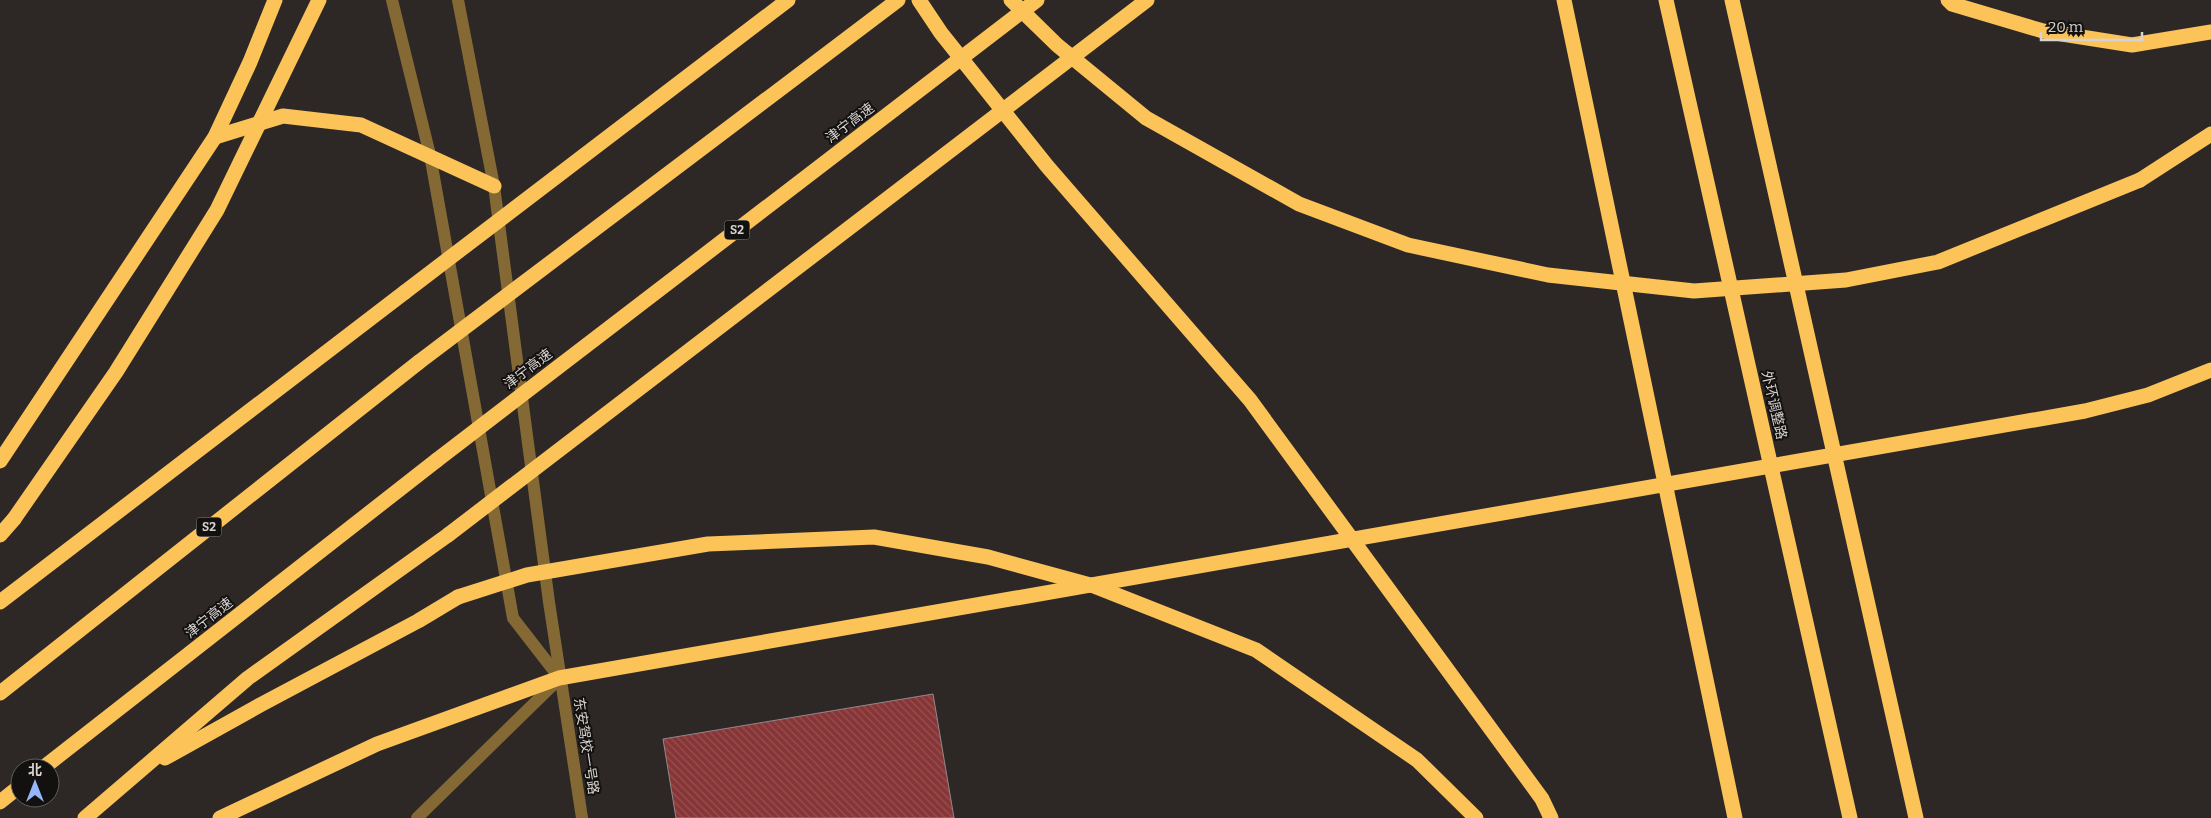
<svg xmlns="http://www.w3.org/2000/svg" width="2211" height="818" font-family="Bitter,'Noto Sans SC',serif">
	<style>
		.building { fill: url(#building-back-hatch); stroke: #928a8a }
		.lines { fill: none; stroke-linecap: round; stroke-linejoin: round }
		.minor { stroke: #856935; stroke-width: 12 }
		.highway { stroke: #fbc358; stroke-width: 15 }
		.highway-bridge { stroke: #fbc358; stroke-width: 15 }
		.labels { text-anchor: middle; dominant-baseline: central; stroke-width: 4; stroke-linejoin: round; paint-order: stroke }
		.shield { fill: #131110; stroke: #9c9997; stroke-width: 1 }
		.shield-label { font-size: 12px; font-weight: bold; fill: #d7d3d1 }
		.street-label { font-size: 14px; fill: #d7d3d1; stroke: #131110 }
	</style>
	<defs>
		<pattern id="building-back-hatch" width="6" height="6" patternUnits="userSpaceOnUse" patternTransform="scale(1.25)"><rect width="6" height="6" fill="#873536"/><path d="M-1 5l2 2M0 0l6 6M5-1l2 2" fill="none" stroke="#975152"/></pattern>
	</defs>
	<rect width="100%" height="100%" fill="#2d2825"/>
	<polygon class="building" points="933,694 954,818 676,818 663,739"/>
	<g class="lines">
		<g class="minor">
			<polyline points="392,0 430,155 513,618 558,676"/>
			<polyline points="458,0 494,186 549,602 582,818"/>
			<polyline points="417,818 558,680"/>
		</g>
		<g class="highway">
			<polyline points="1948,0 1952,4 2043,31 2132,45 2211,32"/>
			<polyline points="215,137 283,116 361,125 494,186"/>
			<polyline points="2140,180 2211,134"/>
			<polyline points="0,461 215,137 250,62 275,0"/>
			<polyline points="0,535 14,519"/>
			<polyline points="0,602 405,292"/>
			<polyline points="0,693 419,362"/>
			<polyline points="165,758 262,704 418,621 458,597"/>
			<polyline points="43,768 437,460"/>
			<polyline points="0,802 20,786"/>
			<polyline points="85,818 248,678 448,535"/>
			<polyline points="220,818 377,744 559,678 2085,411 2148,395 2211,370"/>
		</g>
		<g class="highway-bridge">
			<polyline points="919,0 941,33 1047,166 1250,400 1542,799 1551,818"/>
			<polyline points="1011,0 1057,45 1146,118 1299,204 1408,245 1548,275 1694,291 1846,280 1938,262 2140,180"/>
			<polyline points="1564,0 1735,818"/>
			<polyline points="1666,0 1850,818"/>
			<polyline points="1732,0 1916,818"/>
			<polyline points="405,292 788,0"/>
			<polyline points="419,362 898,0"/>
			<polyline points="437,460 1037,0"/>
			<polyline points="14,519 116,372 217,210 319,0"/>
			<polyline points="448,535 1147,0"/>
			<polyline points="458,597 527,575 708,544 874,537 988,557 1094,586 1256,650 1417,760 1476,818"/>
		</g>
	</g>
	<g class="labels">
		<g class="shield">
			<rect x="724.5" y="220.5" width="25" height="19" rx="4"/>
			<rect x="196.5" y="517.5" width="25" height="19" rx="4"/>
		</g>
		<g class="shield-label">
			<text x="737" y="230">S2</text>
			<text x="209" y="527">S2</text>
		</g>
		<g class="street-label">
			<text transform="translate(850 123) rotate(-37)">津宁高速</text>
			<text transform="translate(528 369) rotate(-37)">津宁高速</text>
			<text transform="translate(1774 405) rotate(77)">外环调整路</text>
			<text transform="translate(209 618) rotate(-38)">津宁高速</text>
			<text transform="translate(586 746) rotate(81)">东安驾校一号路</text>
		</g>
	</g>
	<g transform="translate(35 783)"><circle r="24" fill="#131110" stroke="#615f5d"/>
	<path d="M0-4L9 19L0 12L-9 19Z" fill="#95b6fd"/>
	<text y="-8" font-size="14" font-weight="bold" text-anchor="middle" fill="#d7d3d1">北</text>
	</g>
	<path d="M2041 32v8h101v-8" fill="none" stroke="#d7d3d1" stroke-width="2.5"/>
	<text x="2048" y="32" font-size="15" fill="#d7d3d1" stroke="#131110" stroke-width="4" paint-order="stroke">20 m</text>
</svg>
